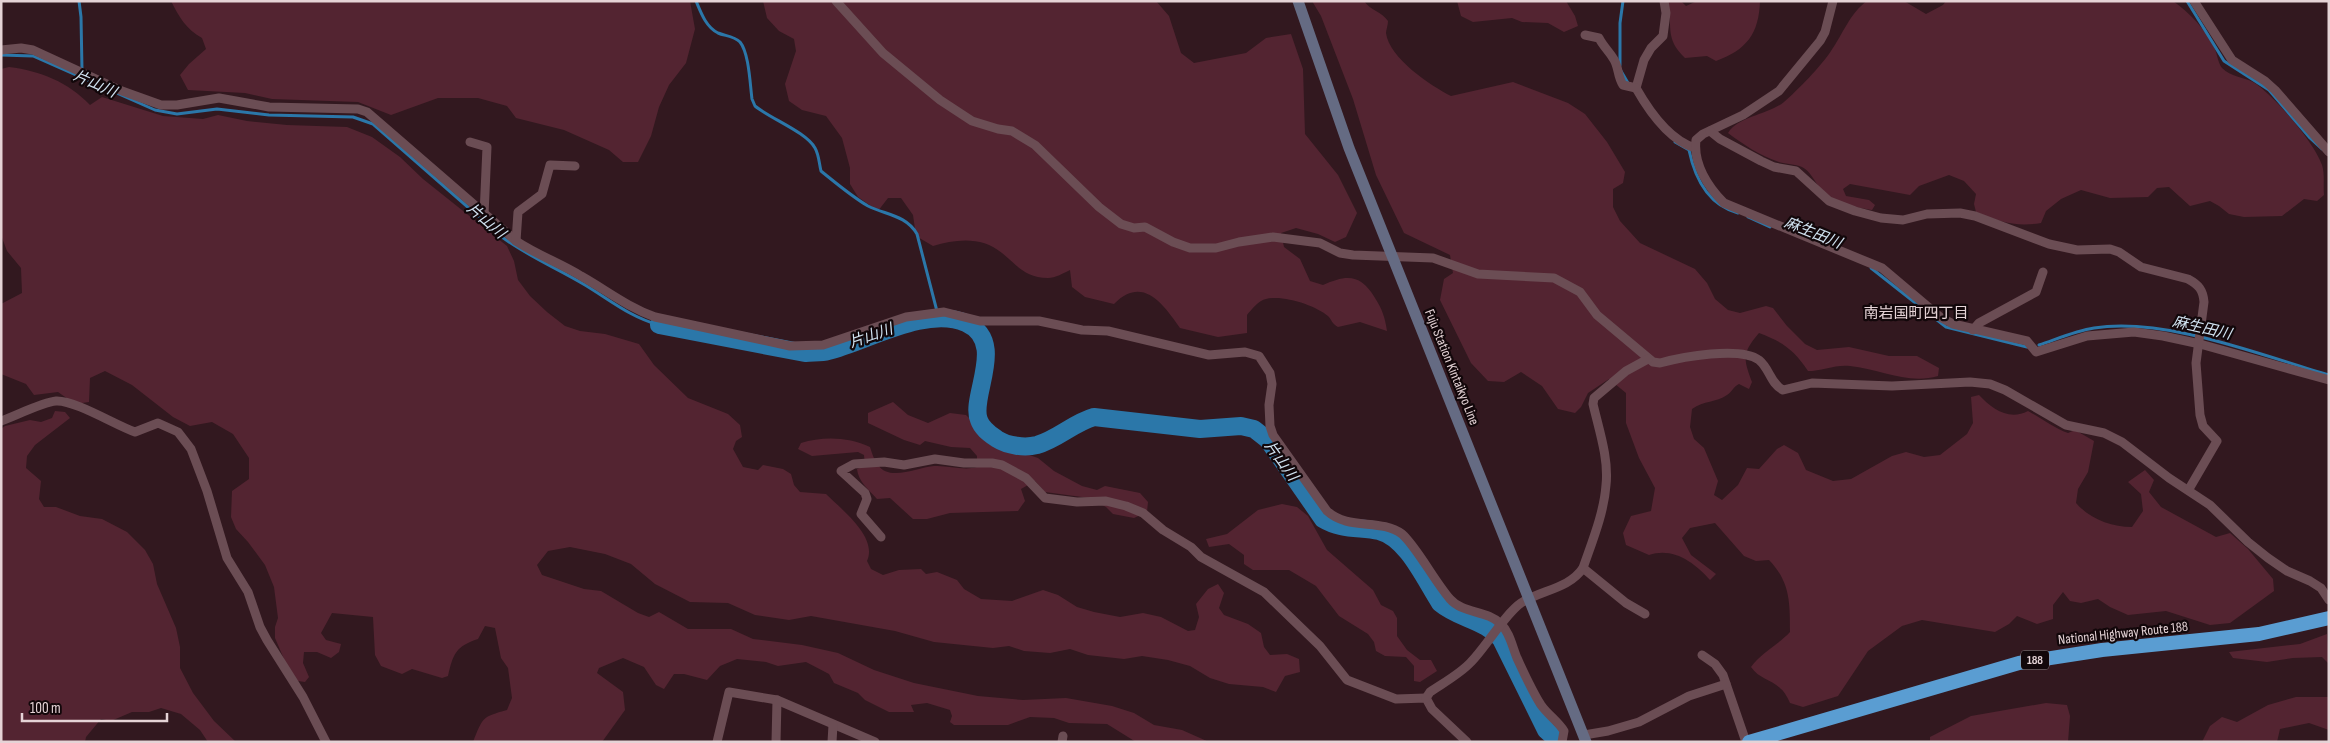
<svg xmlns="http://www.w3.org/2000/svg" width="2330" height="743" font-family="'Sofia Sans Condensed','Noto Sans JP',sans-serif">
	<style>
		.green { fill: #532431 }
		.lines { fill: none; stroke-linecap: round; stroke-linejoin: round }
		.stream { stroke: #2b77a9; stroke-width: 3 }
		.river { stroke: #2b77a9; stroke-width: 18 }
		.minor { stroke: #6b4d54; stroke-width: 9 }
		.secondary { stroke: #656b83; stroke-width: 11 }
		.trunk { stroke: #5a9dd2; stroke-width: 14 }
		.labels { text-anchor: middle; dominant-baseline: central; stroke-width: 4.5; stroke-linejoin: round; paint-order: stroke }
		.shield { fill: #12070a; stroke: #a69699; stroke-width: 1 }
		.shield-label { font-size: 12px; font-weight: bold; fill: #e5d3d6 }
		.street-label { font-size: 14px; fill: #e5d3d6; stroke: #12070a }
		.water-label { font-size: 15px; font-style: italic; fill: #d1e3f1; stroke: #12070a }
		.neighbourhood-label { font-size: 15px; fill: #e5d3d6; stroke: #12070a }
	</style>
	<rect width="100%" height="100%" fill="#32181f"/>
	<g class="green">
		<path d="M171 1H690L695 29 686 63 669 85 659 107 651 136 638 162H623L609 150 564 130 516 118 507 106 478 98H438L391 115 358 102 272 99 245 93 188 90 180 75 189 64 206 49 202 38C186 29 179 17 171 1Z"/>
		<path d="M763 1H1156L1169 16 1181 53 1194 63 1246 53 1266 38 1291 34 1303 69 1305 134 1338 175 1357 213 1346 237 1335 242 1318 234 1296 228 1281 233 1284 247 1300 259 1310 281 1323 285C1347 274 1361 274 1375 298 1382 309 1385 317 1387 331L1360 322 1338 327C1332 324 1332 320 1328 316 1315 305 1277 292 1261 301 1256 304 1251 310 1247 315V333L1218 337 1180 328C1163 304 1143 275 1114 304L1085 297 1072 287 1070 270C1064 273 1055 278 1048 278 1025 278 1018 266 1002 253 982 236 956 239 933 246L916 236 913 215 901 198H888L878 211 858 197 850 184V168L842 138 826 116 802 110 789 101 785 84 796 51 794 39 779 31 767 18Z"/>
		<path d="M1312 1H1364C1370 10 1382 12 1388 21 1388 25 1386 30 1386 33 1389 58 1431 86 1451 96L1513 82 1568 103 1585 114 1607 142 1625 172 1623 183 1613 189V207L1620 221 1640 243 1695 269 1707 283 1715 299 1728 310 1740 313 1766 306 1773 308 1787 326 1805 344 1817 350 1849 347 1889 356H1917L1939 368 1938 376C1908 385 1880 369 1850 366 1837 364 1821 371 1808 371 1794 350 1783 342 1759 333 1742 353 1743 358 1752 382L1749 389 1739 384C1733 387 1732 392 1727 395 1716 403 1704 400 1692 409L1690 427 1694 439 1704 448 1718 481 1714 495 1722 500 1738 485 1747 468 1759 469 1777 449 1784 445 1798 453 1806 470 1833 481 1851 479 1892 456 1906 452 1924 457 1940 455 1967 434 1973 423 1971 397 1979 395C1992 409 2009 421 2028 411 2041 418 2054 428 2068 433L2075 430 2094 441 2088 472 2078 489 2076 503C2090 519 2111 527 2132 527L2143 511 2141 494 2128 482 2145 470 2154 480 2149 492 2161 507 2216 537 2230 533 2248 549 2273 579 2274 591 2230 623 2210 625 2166 611 2128 615 2110 607 2098 599 2081 603 2070 601 2063 592 2053 605V619L2037 624 2017 616 2009 624 1995 632 1922 620 1902 626 1868 651 1838 696 1803 707 1790 703C1788 699 1785 692 1781 689 1771 679 1759 679 1751 667 1761 653 1778 645 1790 632 1790 602 1790 582 1769 560L1756 561 1744 556 1715 523 1690 528 1682 538 1691 555 1716 574 1710 580C1694 562 1673 547 1649 555L1626 545 1623 533 1631 516 1651 511 1655 488 1639 458 1626 423V393L1609 379 1588 393 1581 407 1575 413 1558 409 1542 386 1521 372 1504 382 1488 381 1471 363 1440 300 1444 279 1453 273 1450 255 1404 233 1376 175 1353 99 1321 16Z"/>
		<polygon points="1457,1 1566,1 1575,16 1578,26 1564,32 1548,23 1522,22 1512,18 1473,22 1461,16"/>
		<path d="M1668 1H1681L1686 6 1697 1H1760C1759 33 1747 50 1716 61L1707 56 1685 58C1664 38 1673 26 1668 1Z"/>
		<path d="M1867 1H1904L1926 14 1943 5 1946 1H2173C2189 12 2206 30 2214 47 2217 53 2218 63 2222 68 2231 77 2243 77 2253 82 2273 94 2315 143 2322 165 2325 174 2323 186 2324 195L2317 201 2304 199 2282 216 2244 217 2229 214 2219 206 2210 201 2190 206 2169 187 2157 188 2148 197 2110 198 2081 190 2061 199 2046 211 2041 223C2017 227 1998 222 1976 212L1974 204 1976 194 1964 181 1949 175 1919 186 1910 195 1850 184 1843 189 1846 196 1869 200 1875 205 1872 210C1854 207 1831 203 1819 187 1814 180 1810 171 1802 167 1795 164 1786 164 1779 162 1759 155 1744 145 1728 133 1739 116 1768 115 1784 102 1797 91 1822 65 1831 51 1843 34 1850 13 1867 1Z"/>
		<path d="M9 67C41 71 68 82 90 105L102 97 163 116 203 119 218 115 247 121 287 125 347 127 372 137 400 157 423 179 507 246 514 261 518 280 530 296 547 312 565 326 580 331 605 334 639 344 654 365 688 398 728 414 740 425 742 437 736 441 733 449 743 467 758 470 763 465 783 469 791 474 794 485 800 492 826 494C842 510 878 537 867 561L871 569 883 575 899 570 921 569 926 574 937 572 957 580 964 589 981 599 1012 601 1043 590 1058 595 1077 607 1094 612 1120 617 1143 613 1161 617 1188 631 1195 630 1199 617 1196 604 1208 589 1218 584 1224 593 1219 608 1224 615 1248 624 1261 633 1264 647 1270 655 1287 654 1299 659 1300 672 1285 676 1276 692 1263 687 1229 684 1210 678 1190 666 1168 660 1142 656 1124 659 1088 655 1070 649 1050 653 1024 651 1009 646 993 648 934 642 895 631 811 616 789 620 755 615 728 603 690 602 655 584 631 564 605 554 570 547 548 551 537 565 542 575 584 589 601 591 638 613 649 617 659 612 688 629H731L753 639 802 645 838 653 874 670 914 683 978 696 1023 700 1066 698 1112 706 1134 713 1154 725 1182 730 1209 742H1136L1107 724 1069 723 1054 718 1030 717 1008 725H954L950 722 952 716 950 710 927 703 911 705 914 712H889L865 700 858 693 834 683 829 674 806 662 778 666 766 662 737 659 720 666 707 680 684 674H674L664 689 656 685 644 667 623 658 599 668 597 673 623 692 625 710 602 742H473C483 717 482 717 507 710L512 698 508 668 501 658 495 628 485 626 478 639C456 646 453 654 448 676L442 678 412 669 402 674 381 666 375 655 373 617 332 613 321 633 326 640 341 644 339 652 331 658 317 652H304L303 663 309 677 305 682 298 681 287 666 275 638V627L278 618 274 587 265 565 248 542 236 529 231 517 232 491 249 479V458L233 434 212 422 190 426 173 417 132 385 105 371 90 378 89 402 75 404 58 392 34 395 26 384 1 374V304L22 293 21 268 7 251 1 235V69Z"/>
		<path d="M893 402 908 415 928 423 950 413 966 415 994 443 1038 458 1054 471 1082 486 1097 490 1105 486 1140 493 1148 502 1147 512 1134 518 1113 514 1106 507 1089 498 1045 492 1035 481 1021 489 1025 501 1018 511 950 513 927 519H913L890 498 877 499C869 490 858 481 857 469L865 466 864 455 858 452 812 456 798 449 801 443C823 436 849 437 870 447 872 453 874 460 878 465 889 482 919 467 934 466 948 465 963 471 977 467V456L970 448 951 447 925 441 920 445 904 440 868 423V413Z"/>
		<polygon points="55,411 65,412 70,418 35,445 27,456 26,468 41,481 39,499 44,507 56,507 80,516 102,519 127,532 145,550 153,564 157,584 176,628 180,647 180,668 193,693 214,721 236,742 208,742 200,730 181,714 161,708 149,712 132,712 111,721 101,719 86,737 85,742 1,742 1,429 5,426 30,420 41,422 52,418"/>
		<polygon points="1282,504 1297,507 1308,516 1327,550 1373,590 1381,605 1393,611 1397,618 1397,636 1407,650 1420,660 1431,660 1437,671 1420,682 1414,681 1414,666 1406,657 1385,656 1376,651 1374,642 1368,634 1339,616 1316,586 1289,570 1253,570 1244,564 1244,555 1229,544 1209,547 1206,539 1227,534 1258,510"/>
		<polygon points="2327,634 2329,664 2322,657 2293,658 2267,662 2233,658 2229,652 2300,644"/>
		<polygon points="2296,697 2329,697 2329,730 2309,723 2280,729 2277,742 2202,742 2210,726 2222,717 2237,722 2268,705"/>
		<polygon points="2046,703 2067,705 2070,716 2068,742 1930,742 1930,737 1971,716"/>
	</g>
	<g class="lines">
		<g class="stream">
			<polyline points="79,1 81,17 82,70"/>
			<path d="M696 1C701 13 706 27 718 33 725 36 734 36 740 42 749 53 750 84 752 99L755 106C771 119 806 132 815 148 819 155 819 163 821 171 836 183 851 196 868 206 886 215 906 215 917 234L939 319"/>
			<polyline points="2187,1 2224,61 2269,90 2310,138 2322,149"/>
			<path d="M1 55 33 56 155 110 177 114 217 109 269 115 353 117 373 124 502 237C529 257 557 268 585 285 610 300 630 317 659 325"/>
			<polyline points="1620,65 1620,23 1623,1"/>
			<polyline points="1621,71 1628,83"/>
			<path d="M1675 142 1689 150C1695 179 1708 205 1738 213"/>
			<polyline points="1748,217 1770,227"/>
			<polyline points="1871,268 1946,327 2027,347"/>
			<path d="M2039 345C2057 339 2075 331 2094 328 2166 317 2260 355 2329 375"/>
		</g>
		<path class="river" d="M659 325 805 353C812 352 821 353 828 351 866 342 926 305 966 323 1008 342 969 397 979 420 982 429 990 434 997 439 1008 446 1025 448 1037 445 1058 439 1073 423 1094 417L1200 429 1241 426 1254 429 1268 440 1323 519C1341 530 1360 527 1379 531 1407 538 1425 580 1440 603 1459 619 1485 620 1501 639L1546 730 1556 739"/>
		<g class="minor">
			<path d="M836 1 883 53 940 100 972 121 998 129 1012 131 1035 145 1099 207 1121 224 1134 228 1145 227 1173 242 1190 248H1216L1239 242 1273 237 1320 243 1340 253 1353 255 1433 258 1478 274 1554 278 1580 292 1597 315 1653 362 1660 363C1682 357 1740 346 1759 360 1770 369 1770 383 1783 390L1812 383 1892 386 1970 382 1990 384 2005 390 2066 425 2104 433 2122 442 2169 478 2210 505 2248 542 2268 558 2287 571 2310 581 2321 588 2329 600"/>
			<path d="M1664 1 1666 13 1663 36 1651 48 1644 60 1636 88C1649 111 1669 140 1695 148"/>
			<path d="M1833 1 1825 32 1820 41 1779 91 1743 115 1703 134 1696 140C1693 164 1708 187 1724 203L1882 268 1940 317 1953 324 2027 341 2036 352 2087 336 2134 332 2163 336 2200 344 2329 380"/>
			<polyline points="2194,1 2232,60 2265,81 2275,90 2329,152"/>
			<path d="M1585 35 1599 38C1603 46 1608 50 1613 58 1619 66 1617 76 1623 85L1636 88"/>
			<path d="M1 50 21 48 33 50 122 91 161 105H177L219 98 269 107 358 109 367 112 516 241C537 255 560 263 581 276 606 290 627 307 655 317L790 346 823 345 906 317 944 312 980 321H1039L1082 330 1108 331 1209 355 1245 352 1259 356 1270 373 1272 384 1269 405 1270 426 1273 435 1327 511C1349 531 1380 518 1402 534 1416 546 1435 582 1450 599 1463 614 1487 610 1501 624 1510 633 1512 646 1517 658 1524 673 1532 691 1541 705 1548 715 1558 721 1564 731L1562 742"/>
			<path d="M1710 131 1720 139 1761 161 1774 167 1796 171 1829 201 1855 211 1881 218 1903 220 1927 214 1960 213 1975 216 2049 244 2077 250 2110 249 2119 252 2141 267 2188 279C2199 285 2203 290 2204 302L2196 363 2200 415 2203 426 2217 441 2189 489"/>
			<polyline points="470,142 487,147 484,215"/>
			<polyline points="516,241 518,212 542,194 550,165 575,166"/>
			<polyline points="1973,330 1979,323 2036,292 2043,272"/>
			<path d="M1 421C15 416 43 402 56 401 75 400 115 425 135 432L158 423 178 432 191 449 207 491 227 558 248 592 260 627 267 640 303 697 326 742"/>
			<polyline points="881,537 861,514 867,499 865,493 841,471 854,464 884,462 904,465 935,459 964,463 992,463 1002,465 1026,478 1045,498 1077,502 1106,501 1126,506 1143,513 1163,530 1191,547 1201,557 1264,592 1320,646 1347,680 1396,699 1426,698 1432,709 1467,742"/>
			<polyline points="1583,568 1626,603 1645,614"/>
			<polyline points="1702,655 1715,664 1723,675 1746,742"/>
			<path d="M1426 698 1430 692C1443 683 1460 674 1471 662 1486 647 1505 614 1521 603 1541 590 1569 589 1583 568 1592 542 1604 513 1606 485 1609 459 1599 430 1593 404L1594 398 1626 371 1648 359"/>
			<polyline points="1584,735 1608,731 1639,722 1689,696 1726,684"/>
			<polyline points="717,742 729,692 777,700 875,742"/>
			<polyline points="776,742 777,700"/>
			<polyline points="832,742 833,725"/>
			<polyline points="1062,742 1063,736"/>
		</g>
		<polyline class="secondary" points="1298,1 1349,148 1586,742"/>
		<polyline class="trunk" points="1749,742 2019,663 2102,650 2259,634 2329,618"/>
	</g>
	<g class="labels">
		<rect class="shield" x="2021" y="650.5" width="28" height="19" rx="4"/>
		<g class="shield-label">
			<text x="2035" y="660">188</text>
		</g>
		<g class="street-label">
			<text transform="translate(1452 367) rotate(68)">Fuju Station Kintaikyo Line</text>
			<text transform="translate(2123 633) rotate(-6)">National Highway Route 188</text>
		</g>
		<g class="water-label">
			<text transform="translate(95 84) rotate(24)">片山川</text>
			<text transform="translate(486 221) rotate(41)">片山川</text>
			<text transform="translate(1813 233) rotate(22)">麻生田川</text>
			<text transform="translate(2202 328) rotate(13)">麻生田川</text>
			<text transform="translate(871 336) rotate(-19)">片山川</text>
			<text transform="translate(1281 461) rotate(54)">片山川</text>
		</g>
		<g class="neighbourhood-label">
			<text x="1916" y="313">南岩国町四丁目</text>
		</g>
	</g>
	<rect width="2330" height="743" fill="none" stroke="#e5d3d6" stroke-width="5"/>
	<path d="M22 713v8h145v-8" fill="none" stroke="#e5d3d6" stroke-width="2.5"/>
	<text x="30" y="713" font-size="15" fill="#e5d3d6" stroke="#12070a" stroke-width="4" paint-order="stroke">100 m</text>
</svg>
